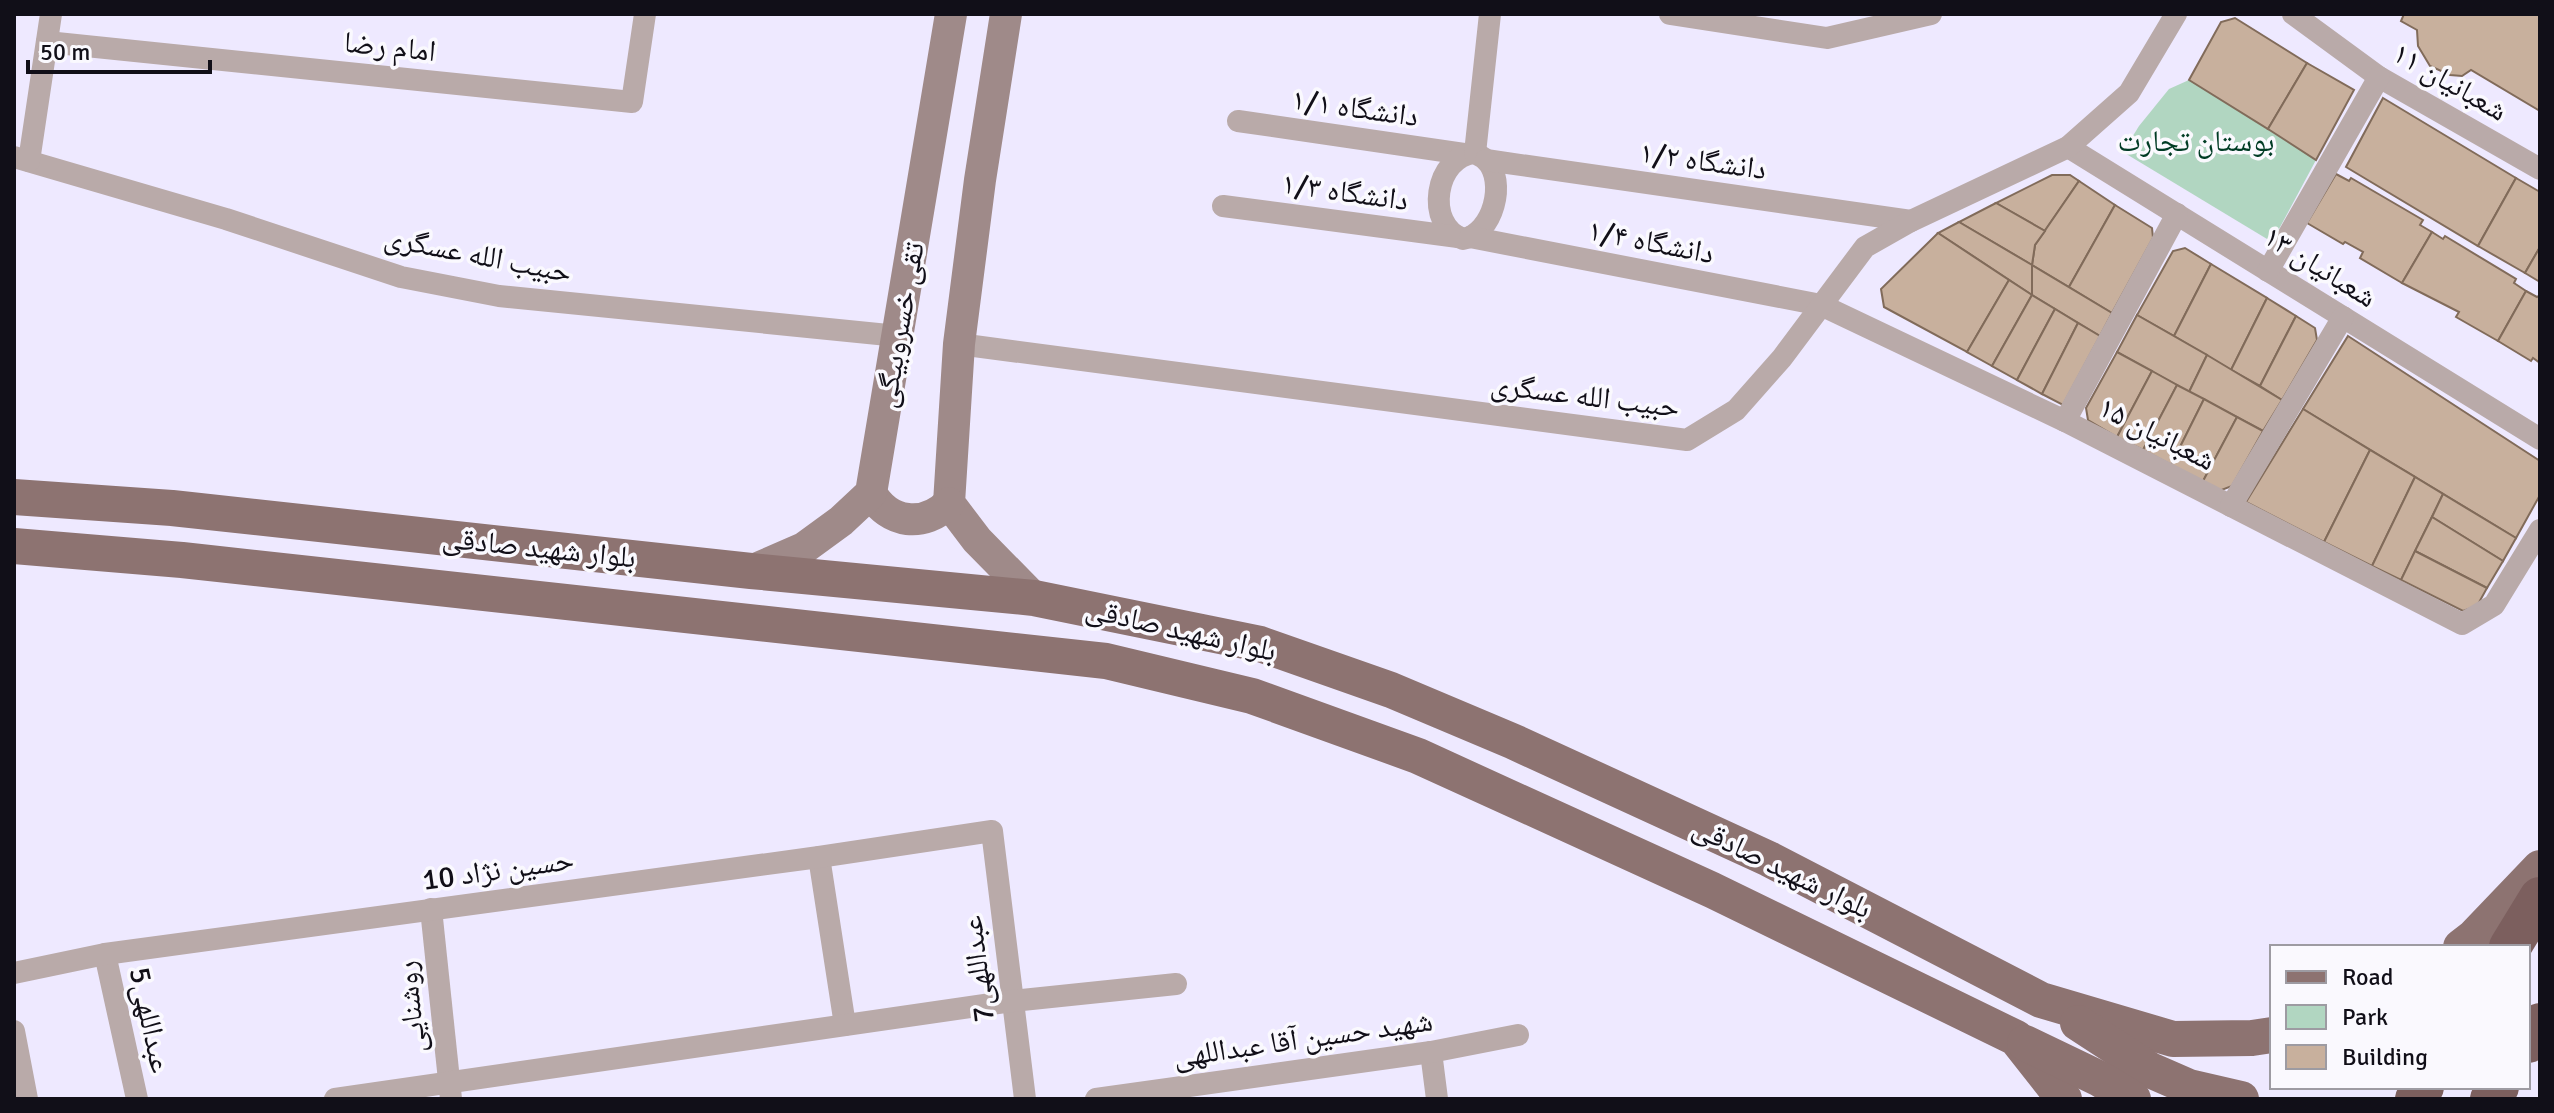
<svg xmlns="http://www.w3.org/2000/svg" width="2554" height="1113" font-family="Signika,'Noto Naskh Arabic',sans-serif">
	<style>
		.green { fill: #b1d6c1 }
		.building { fill: #c8b09d; stroke: #816b5a; stroke-width: 2 }
		.lines { fill: none; stroke-linecap: round; stroke-linejoin: round }
		.street { stroke: #b9aaa9; stroke-width: 22 }
		.secondary { stroke: #9f8a89; stroke-width: 32 }
		.primary { stroke: #8d7371; stroke-width: 36 }
		.highway { stroke: #7c5f5e; stroke-width: 42 }
		.labels { text-anchor: middle; dominant-baseline: central; stroke-width: 7; stroke-linejoin: round; paint-order: stroke }
		.street-label { font-size: 30px; fill: #110f18; stroke: #faf9fe }
		.park-label { font-size: 30px; fill: #003c25; stroke: #faf9fe }
	</style>
	<rect width="100%" height="100%" fill="#eee9ff"/>
	<polygon class="green" points="2189,80 2316,160 2272,242 2123,152 2139,126 2169,89"/>
	<g class="building">
		<polygon points="2404,14 2540,14 2540,111 2471,70 2462,76 2450,75 2430,66 2418,46 2417,30 2401,21"/>
		<polygon points="2235,18 2307,63 2268,129 2189,80 2221,22"/>
		<polygon points="2307,63 2354,90 2316,160 2268,129"/>
		<polygon points="2383,98 2516,178 2478,246 2346,167"/>
		<polygon points="2336,174 2349,181 2351,178 2423,220 2420,225 2432,232 2402,283 2360,258 2363,252 2345,242 2343,244 2307,223"/>
		<polygon points="2052,175 2070,175 2079,181 2045,231 1996,203"/>
		<polygon points="2516,178 2540,192 2540,247 2525,273 2478,246"/>
		<polygon points="2079,181 2115,205 2069,287 2032,265 2035,245"/>
		<polygon points="1996,203 2045,231 2035,245 2032,265 1959,222"/>
		<polygon points="2115,205 2152,228 2153,238 2112,313 2069,287"/>
		<polygon points="1959,222 2032,265 2032,295 1938,233"/>
		<polygon points="2432,232 2443,239 2445,236 2516,279 2514,283 2526,291 2498,341 2456,317 2459,312 2402,283"/>
		<polygon points="1938,233 2009,280 1967,352 1884,307 1881,289"/>
		<polygon points="2540,247 2540,282 2525,273"/>
		<polygon points="2185,248 2211,264 2174,336 2137,315 2173,251"/>
		<polygon points="2211,264 2267,298 2231,370 2174,336"/>
		<polygon points="2032,265 2112,313 2100,336 2032,295"/>
		<polygon points="2009,280 2032,295 1992,366 1967,352"/>
		<polygon points="2526,291 2537,297 2540,295 2540,363 2533,358 2531,361 2498,341"/>
		<polygon points="2032,295 2055,309 2017,380 1992,366"/>
		<polygon points="2267,298 2296,316 2260,386 2231,370"/>
		<polygon points="2055,309 2078,323 2042,394 2017,380"/>
		<polygon points="2137,315 2207,355 2189,392 2117,352"/>
		<polygon points="2296,316 2315,328 2317,340 2282,400 2260,386"/>
		<polygon points="2078,323 2100,336 2063,405 2042,394"/>
		<polygon points="2348,336 2540,461 2540,495 2516,538 2303,409"/>
		<polygon points="2117,352 2152,371 2117,437 2088,420 2086,408"/>
		<polygon points="2207,355 2282,400 2263,431 2189,392"/>
		<polygon points="2152,371 2177,385 2143,450 2117,437"/>
		<polygon points="2177,385 2204,399 2171,465 2143,450"/>
		<polygon points="2204,399 2237,417 2202,483 2171,465"/>
		<polygon points="2303,409 2370,450 2324,542 2246,502"/>
		<polygon points="2237,417 2263,431 2232,486 2219,491 2202,483"/>
		<polygon points="2370,450 2415,477 2372,566 2324,542"/>
		<polygon points="2415,477 2443,494 2401,580 2372,566"/>
		<polygon points="2443,494 2516,538 2503,561 2432,517"/>
		<polygon points="2432,517 2503,561 2487,588 2415,551"/>
		<polygon points="2415,551 2487,588 2477,606 2463,611 2401,580"/>
	</g>
	<g class="lines">
		<g class="street">
			<polyline points="1670,14 1827,38 1931,14"/>
			<polyline points="2293,14 2379,77 2540,169"/>
			<polyline points="47,42 632,102 645,14"/>
			<polyline points="1238,121 1464,154"/>
			<polyline points="2068,147 2540,439"/>
			<path d="M1475 153C1478 155 1483 157 1486 160 1507 181 1493 234 1463 239 1424 225 1435 156 1475 153Z"/>
			<polyline points="1475,153 1490,14"/>
			<polyline points="14,157 226,219 401,277 499,296 898,336"/>
			<polyline points="1486,160 1911,221"/>
			<polyline points="29,161 51,14"/>
			<polyline points="1223,206 1458,237"/>
			<polyline points="1470,237 1821,305 2065,421 2462,624 2494,605 2540,530"/>
			<polyline points="2268,271 2379,77"/>
			<polyline points="959,344 1687,440 1736,410 1782,358 1865,247 1911,221 2068,147 2129,93 2176,14"/>
			<polyline points="2065,421 2177,214"/>
			<polyline points="2231,506 2343,317"/>
			<polyline points="819,857 845,1025"/>
			<polyline points="431,909 451,1099"/>
			<polyline points="105,954 137,1099"/>
			<polyline points="14,973 105,954 819,857 992,831 1025,1099"/>
			<polyline points="14,1031 27,1099"/>
			<polyline points="1431,1052 1437,1099"/>
			<polyline points="335,1099 1012,1001 1176,984"/>
			<polyline points="1096,1099 1431,1052 1518,1035"/>
		</g>
		<g class="secondary">
			<polyline points="1006,14 980,180 959,344 949,503 977,540 1034,598"/>
			<path d="M871 493C889 524 924 528 949 503"/>
			<polyline points="751,571 804,548 841,521 871,493 951,14"/>
		</g>
		<g class="primary">
			<polyline points="14,497 172,508 751,571 1034,598 1260,644 1391,690 1512,741 1769,859 2041,1000 2173,1039 2252,1038 2272,1035"/>
			<polyline points="14,546 182,560 1106,661 1252,696 1418,756 1712,890 2016,1038 2064,1099"/>
			<polyline points="2461,947 2474,937 2540,868"/>
			<polyline points="2078,1023 2150,1070 2189,1087 2241,1099"/>
			<polyline points="2025,1043 2100,1079 2133,1099"/>
		</g>
		<g class="highway">
			<polyline points="2510,947 2540,898"/>
			<polyline points="2528,1042 2540,1024"/>
			<polyline points="2416,1099 2423,1087"/>
			<polyline points="2491,1099 2498,1087"/>
		</g>
	</g>
	<g class="labels">
		<g class="street-label">
			<text transform="translate(390 47) rotate(6)">امام رضا</text>
			<text transform="translate(2450 82) rotate(30)">شعبانیان ۱۱</text>
			<text transform="translate(1355 108) rotate(8)">دانشگاه ۱/۱</text>
			<text transform="translate(1703 161) rotate(8)">دانشگاه ۱/۲</text>
			<text transform="translate(1345 192) rotate(8)">دانشگاه ۱/۳</text>
			<text transform="translate(1651 242) rotate(11)">دانشگاه ۱/۴</text>
			<text transform="translate(478 255) rotate(11)">حبیب الله عسگری</text>
			<text transform="translate(2320 267) rotate(32)">شعبانیان ۱۳</text>
			<text transform="translate(900 325) rotate(-80)">تقی خسروبیگی</text>
			<text transform="translate(1585 396) rotate(7)">حبیب الله عسگری</text>
			<text transform="translate(2157 434) rotate(27)">شعبانیان ۱۵</text>
			<text transform="translate(539 548) rotate(6)">بلوار شهید صادقی</text>
			<text transform="translate(1181 630) rotate(13)">بلوار شهید صادقی</text>
			<text transform="translate(1782 868) rotate(26)">بلوار شهید صادقی</text>
			<text transform="translate(498 870) rotate(-8)">حسین نژاد 10</text>
			<text transform="translate(978 969) rotate(-97)">عبداللهی7</text>
			<text transform="translate(411 1007) rotate(-96)">روشنایی</text>
			<text transform="translate(150 1020) rotate(78)">عبداللهی5</text>
			<text transform="translate(1303 1039) rotate(-8)">شهید حسین آقا عبداللهی</text>
		</g>
		<g class="park-label">
			<text x="2196" y="141">بوستان تجارت</text>
		</g>
	</g>
	<rect width="2554" height="1113" fill="none" stroke="#110f18" stroke-width="32"/>
	<rect x="2270" y="945" width="260" height="144" fill="#faf9fe" stroke="#9d9ba2" stroke-width="2"/>
	<rect x="2286" y="971" width="40" height="12" fill="#8d7371" stroke="#9d9ba2" stroke-width="2"/>
	<text x="2342" y="985" font-size="24" fill="#110f18">Road</text>
	<rect x="2286" y="1005" width="40" height="24" fill="#b1d6c1" stroke="#9d9ba2" stroke-width="2"/>
	<text x="2342" y="1025" font-size="24" fill="#110f18">Park</text>
	<rect x="2286" y="1045" width="40" height="24" fill="#c8b09d" stroke="#9d9ba2" stroke-width="2"/>
	<text x="2342" y="1065" font-size="24" fill="#110f18">Building</text>
	<path d="M28 60v12h182v-12" fill="none" stroke="#110f18" stroke-width="4"/>
	<text x="40" y="60" font-size="24" fill="#110f18" stroke="#faf9fe" stroke-width="6" paint-order="stroke">50 m</text>
</svg>
